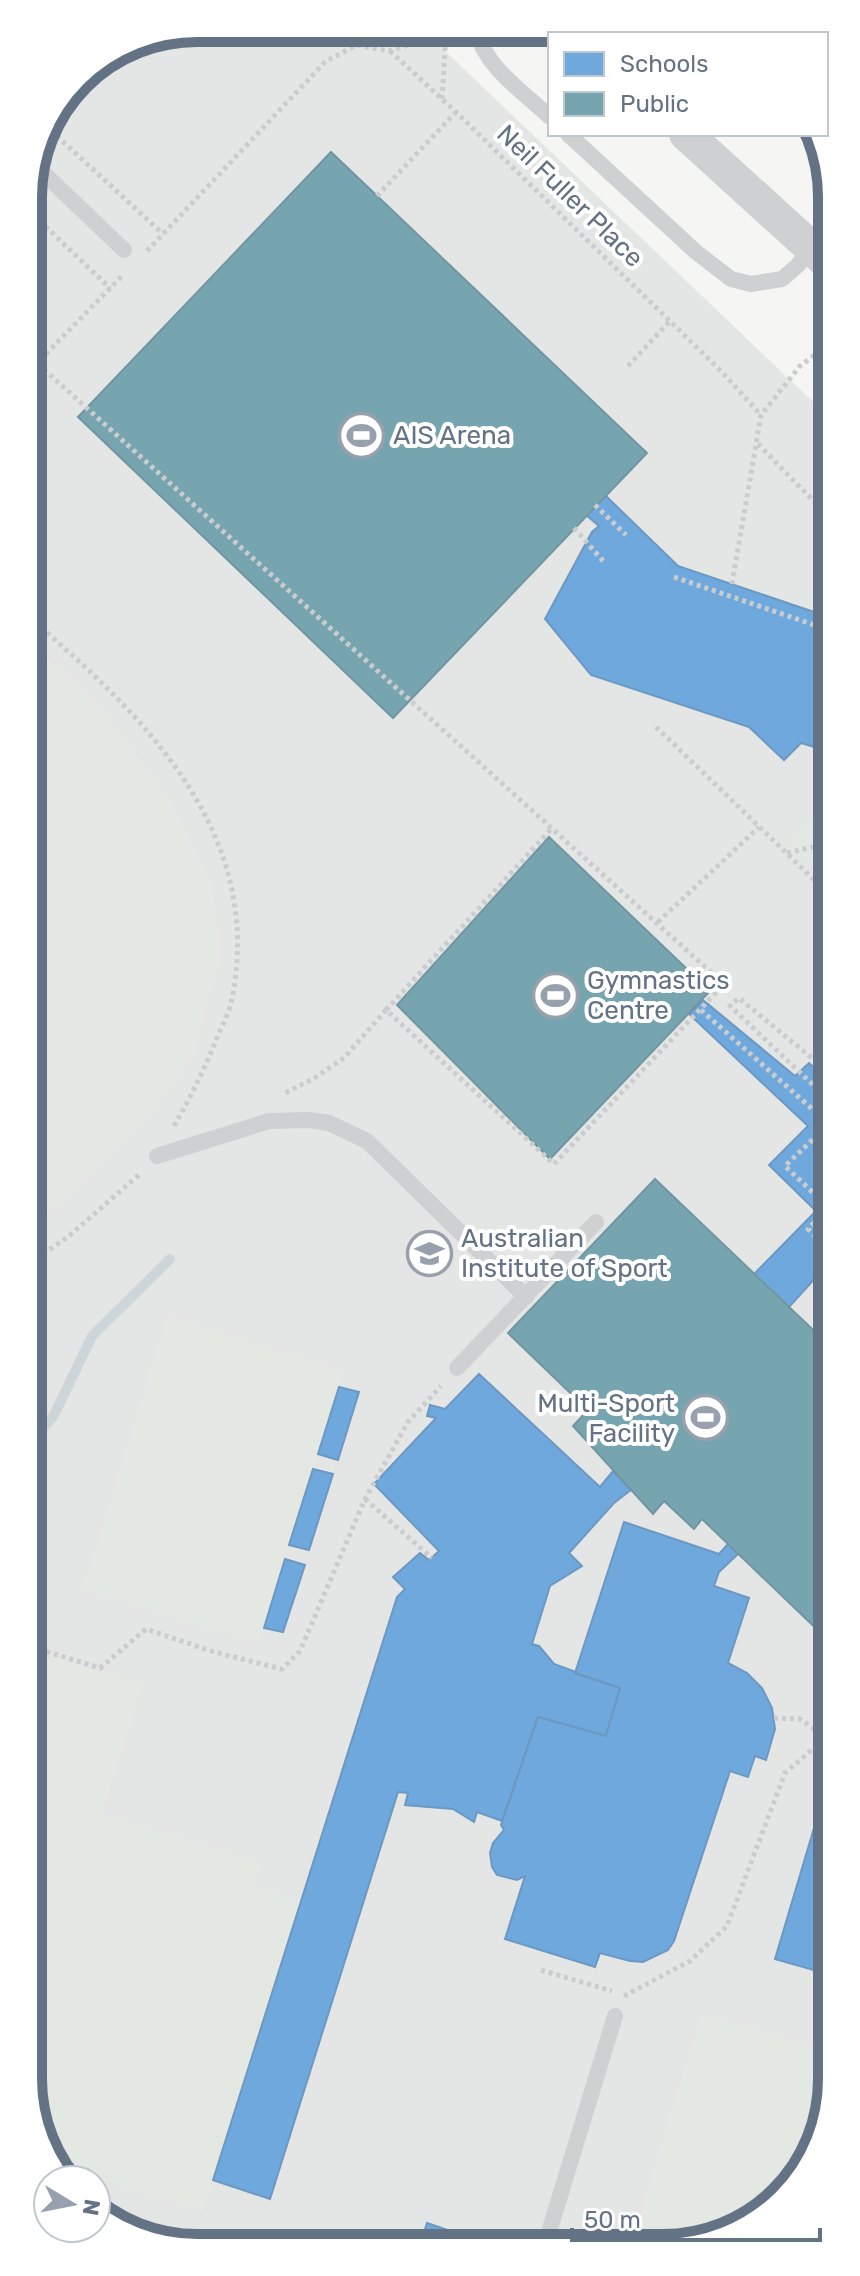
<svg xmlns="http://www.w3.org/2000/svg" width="860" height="2276" font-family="Rubik,sans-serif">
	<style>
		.built { fill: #e4e5e5 }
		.green { fill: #e4e8e2 }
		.schools { fill: #6fa8dc; stroke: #6c98c2; stroke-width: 2 }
		.public { fill: #76a5af; stroke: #7196a2; stroke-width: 2 }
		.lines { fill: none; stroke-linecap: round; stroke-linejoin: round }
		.stream { stroke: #ced5d9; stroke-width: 10 }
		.path { stroke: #cbccce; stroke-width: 5; stroke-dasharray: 4 4; stroke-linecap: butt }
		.lane { stroke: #cfd0d1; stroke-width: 16 }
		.street { stroke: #cfd0d1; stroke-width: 34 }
		.labels { text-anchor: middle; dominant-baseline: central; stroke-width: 8; stroke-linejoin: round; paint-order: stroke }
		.street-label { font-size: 26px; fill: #647285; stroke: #fff }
		.poi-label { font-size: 26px; fill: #647285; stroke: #fff; text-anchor: start }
		.rim { fill: none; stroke: #647285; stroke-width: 10 }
	</style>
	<rect width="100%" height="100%" fill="#f5f5f4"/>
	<polygon class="built" points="197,28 423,30 829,417 832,2089 790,2190 696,2245 164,2245 96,2208 96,2180 68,2180 31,2112 28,186 46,122 85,70 133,41"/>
	<g class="green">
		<polygon points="29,644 84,688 159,783 212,881 221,956 194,1053 148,1120 66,1199 30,1227"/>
		<polygon points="830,802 830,882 787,841"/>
		<polygon points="167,1316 342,1371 257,1643 83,1589"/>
		<polygon points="31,1650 143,1684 102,1814 258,1861 257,1886 301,1901 203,2212 61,2167 31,2112"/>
		<polygon points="701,2013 832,2052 832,2089 790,2190 696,2245 631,2245"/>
	</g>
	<g class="schools">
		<polygon points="605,495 678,566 829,617 830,752 801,743 784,760 749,727 591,675 545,619 592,532 599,526 586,515"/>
		<polygon points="703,1000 795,1076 809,1063 830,1082 830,1262 789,1307 754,1274 816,1211 769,1165 808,1126 689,1014"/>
		<polygon points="479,1374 600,1487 613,1471 631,1490 614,1503 569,1553 582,1566 550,1586 532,1644 539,1646 554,1664 620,1688 606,1736 538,1717 502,1821 477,1812 474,1822 453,1809 405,1805 408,1793 398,1792 270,2199 213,2180 397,1597 405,1589 393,1577 420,1553 429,1560 439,1551 374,1484 436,1418 427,1416 430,1405 445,1409"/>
		<polygon points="339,1387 359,1392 338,1460 318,1454"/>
		<polygon points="313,1469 333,1474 309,1550 289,1545"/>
		<polygon points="624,1522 719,1554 728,1544 738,1554 719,1572 714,1586 749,1598 728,1663 747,1673 762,1688 772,1708 775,1729 766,1760 755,1756 748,1777 730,1771 674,1941 668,1950 643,1962 630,1961 600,1953 595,1967 505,1939 525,1876 517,1880 497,1875 492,1867 490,1853 493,1843 504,1830 501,1825 538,1717 606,1736 620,1688 575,1673"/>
		<polygon points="285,1559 305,1565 283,1632 264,1628"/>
		<polygon points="820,1808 831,1811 831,1975 775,1959"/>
		<polygon points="427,2223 459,2234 456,2245 420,2244"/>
	</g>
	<g class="public">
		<polygon points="331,152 647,453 393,718 78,417"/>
		<polygon points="549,837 710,991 550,1159 397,1005"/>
		<polygon points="655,1179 831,1347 831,1643 702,1519 694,1529 664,1501 653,1514 573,1426 588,1410 508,1333"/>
	</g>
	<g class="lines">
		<polyline class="stream" points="30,1441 53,1417 92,1336 170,1259"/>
		<g class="path">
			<polyline points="390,51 456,112 722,372 761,415"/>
			<polyline points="442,99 446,33"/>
			<polyline points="45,125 163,234"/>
			<polyline points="377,196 456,112"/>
			<polyline points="28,210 110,288"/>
			<polyline points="147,251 325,62 356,45 389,51 446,33"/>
			<polyline points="38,364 724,984 554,1164 386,1010 344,1058 313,1079 283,1094"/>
			<polyline points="628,366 669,322"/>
			<polyline points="29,371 123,275"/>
			<polyline points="758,444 829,517"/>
			<polyline points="595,505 626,535"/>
			<polyline points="574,528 604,562"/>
			<polyline points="674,577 829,630"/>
			<polyline points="732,584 761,415 800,366 829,344"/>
			<path d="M29 617C144 716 265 832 232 999 230 1010 224 1022 219 1033 206 1066 192 1095 174 1126"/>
			<polyline points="656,727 830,895"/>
			<polyline points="787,853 830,843"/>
			<polyline points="658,922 759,827"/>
			<polyline points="386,1010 553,827"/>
			<polyline points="701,1010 829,1124"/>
			<polyline points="830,1073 739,998 730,1006 830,1101"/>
			<polyline points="830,1123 785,1166 829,1208 808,1229 830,1251"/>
			<polyline points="30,1263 69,1236 141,1173"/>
			<polyline points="365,1499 432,1558"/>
			<polyline points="31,1647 100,1668 146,1629 214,1652 282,1669 300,1651 365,1499 408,1422 441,1386"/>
			<polyline points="774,1718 800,1719 831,1741"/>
			<polyline points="541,1970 612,1991"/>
			<polyline points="624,1996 690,1961 727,1926 785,1773 831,1733"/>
		</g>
		<g class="lane">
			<path d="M476 30C485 67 523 92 550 117"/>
			<polyline points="568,134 696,252 731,279 751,284 782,279 798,265 829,221"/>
			<polyline points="34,164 124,250"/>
			<polyline points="157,1156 269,1121 309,1120 329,1123 367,1141 526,1297"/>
			<polyline points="457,1368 596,1222"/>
			<polyline points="545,2245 615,2016"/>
		</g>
		<g class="street">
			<polyline points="572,31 575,34"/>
			<polyline points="686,134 829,264"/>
		</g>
	</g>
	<defs>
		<symbol id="stadium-ring" viewBox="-11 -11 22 22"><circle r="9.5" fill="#fff" stroke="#97a0ac" stroke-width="1.5"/><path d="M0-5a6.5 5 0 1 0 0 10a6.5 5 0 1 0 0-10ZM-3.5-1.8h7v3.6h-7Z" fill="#97a0ac"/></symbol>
		<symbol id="university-ring" viewBox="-11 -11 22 22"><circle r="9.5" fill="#fff" stroke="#97a0ac" stroke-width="1.5"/><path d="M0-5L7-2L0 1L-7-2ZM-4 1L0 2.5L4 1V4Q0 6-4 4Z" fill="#97a0ac"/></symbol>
	</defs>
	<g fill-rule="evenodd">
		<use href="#stadium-ring" x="336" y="410" width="51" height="51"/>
		<use href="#stadium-ring" x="530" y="970" width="51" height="51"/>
		<use href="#university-ring" x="404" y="1228" width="51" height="51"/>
		<use href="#stadium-ring" x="680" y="1392" width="51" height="51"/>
	</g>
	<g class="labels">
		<g class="street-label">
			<text transform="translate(570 196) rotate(44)">Neil Fuller Place</text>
		</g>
		<g class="poi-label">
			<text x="393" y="435">AIS Arena</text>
			<text x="587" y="980">Gymnastics<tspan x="587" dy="30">Centre</tspan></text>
			<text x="461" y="1238">Australian<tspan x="461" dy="30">Institute of Sport</tspan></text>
			<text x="675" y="1403" text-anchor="end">Multi-Sport<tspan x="675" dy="30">Facility</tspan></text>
		</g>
	</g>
	<path d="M0 0H860V2276H0ZM197 42H663A155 155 0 0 1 818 197V2079A155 155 0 0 1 663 2234H197A155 155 0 0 1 42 2079V197A155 155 0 0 1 197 42Z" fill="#fff" fill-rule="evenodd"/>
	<path class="rim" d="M197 42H663A155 155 0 0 1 818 197V2079A155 155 0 0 1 663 2234H197A155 155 0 0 1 42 2079V197A155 155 0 0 1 197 42Z"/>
	<rect x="548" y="32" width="280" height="104" fill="#ffffff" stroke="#c1c7ce" stroke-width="2"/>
	<rect x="564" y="52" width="40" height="24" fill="#6fa8dc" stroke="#c1c7ce" stroke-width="2"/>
	<text x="620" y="72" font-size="24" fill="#647285">Schools</text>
	<rect x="564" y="92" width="40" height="24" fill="#76a5af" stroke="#c1c7ce" stroke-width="2"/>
	<text x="620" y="112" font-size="24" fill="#647285">Public</text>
	<g transform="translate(72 2204) rotate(100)"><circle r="38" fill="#ffffff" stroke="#c1c7ce" stroke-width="2"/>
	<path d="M0-6L14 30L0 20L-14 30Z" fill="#97a0ac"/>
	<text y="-12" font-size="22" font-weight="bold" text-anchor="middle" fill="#647285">N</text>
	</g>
	<path d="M572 2228v12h248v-12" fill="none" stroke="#647285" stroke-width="4"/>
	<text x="584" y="2228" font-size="24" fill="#647285" stroke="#ffffff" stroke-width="6" paint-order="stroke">50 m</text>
</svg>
